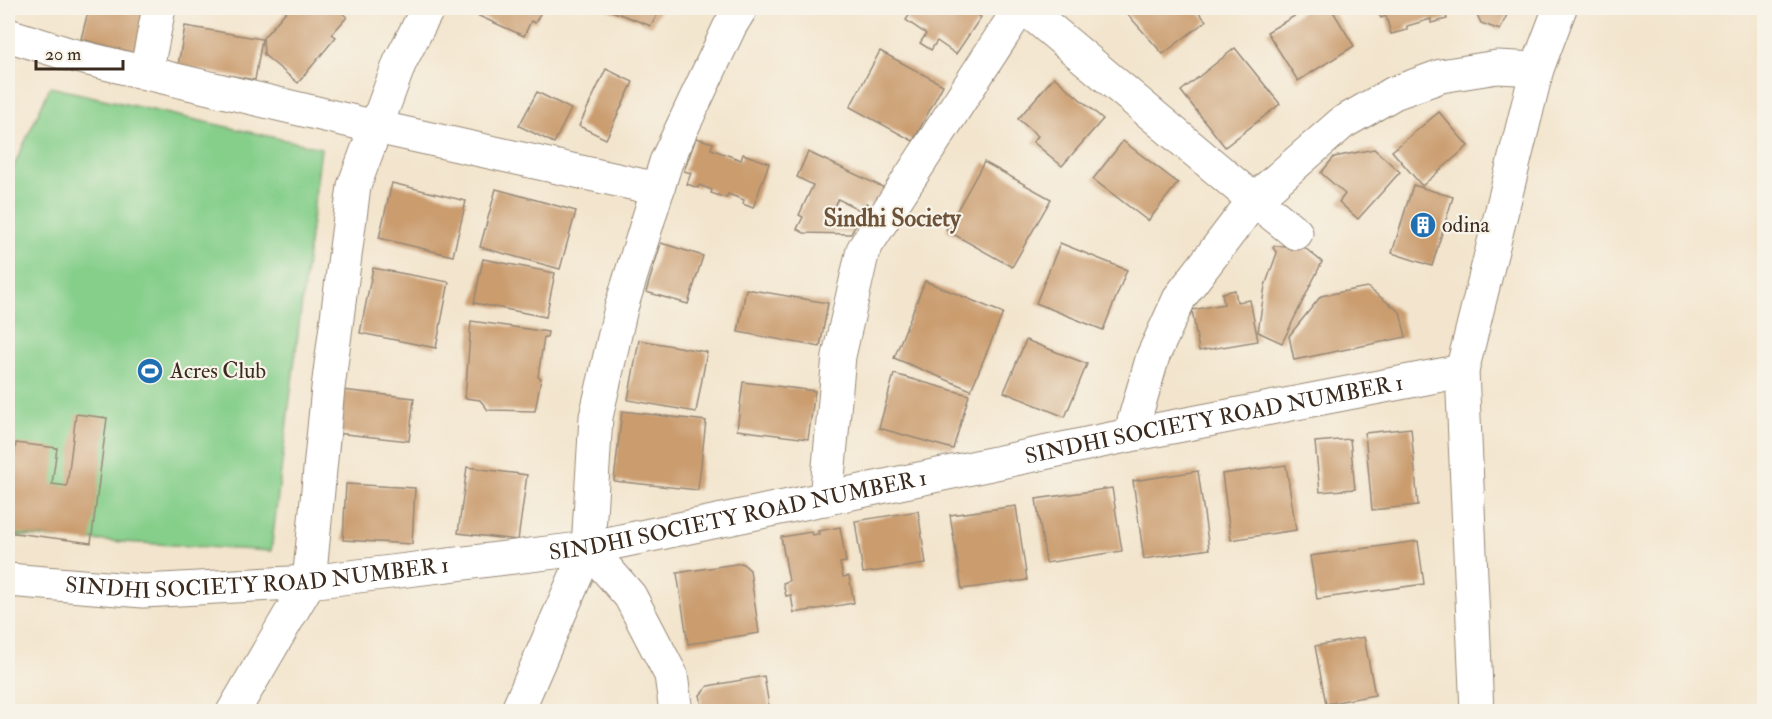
<svg xmlns="http://www.w3.org/2000/svg" width="1772" height="719" font-family="'IM FELL Double Pica',serif">
	<style>
		.pitch { fill: #86cf8b; stroke: #607c54; stroke-width: 1.5 }
		.building { fill: #ca9c6e }
		.lines { fill: none; stroke-linecap: round; stroke-linejoin: round }
		.minor-casing { stroke: #978876; stroke-width: 35 }
		.minor { stroke: #fff; stroke-width: 33 }
		.labels { text-anchor: middle; dominant-baseline: central; stroke-width: 4.5; stroke-linejoin: round; paint-order: stroke }
		.poi-label { font-size: 22px; fill: #3b2a1e; stroke: #f7f3e8; text-anchor: start }
		.street-label { font-size: 22px; fill: #3b2a1e; stroke: #f7f3e8 }
		.neighbourhood-label { font-size: 24px; font-weight: bold; fill: #6d523a; stroke: #f7f3e8 }
	</style>
	<rect width="100%" height="100%" fill="#f7f3e8"/>
	<filter id="ink" filterUnits="userSpaceOnUse"><feTurbulence type="fractalNoise" baseFrequency=".0167" numOctaves="2"/><feDisplacementMap in="SourceGraphic" scale="12" xChannelSelector="R" yChannelSelector="G"/><feConvolveMatrix kernelMatrix="1 2 1 2 8 2 1 2 1" color-interpolation-filters="sRGB"/></filter>
	<filter id="wash" filterUnits="userSpaceOnUse"><feTurbulence type="fractalNoise" baseFrequency=".008" numOctaves="4" result="noise"/><feDisplacementMap in="SourceGraphic" scale="24" xChannelSelector="R" yChannelSelector="G"/><feGaussianBlur stdDeviation="1.35" result="paint"/><feColorMatrix in="noise" values="0 0 0 0 0 0 0 0 0 0 0 0 0 0 0 0 0 1.4 0 .05"/><feComposite in="paint" operator="in"/></filter>
	<g filter="url(#wash)">
		<rect width="100%" height="100%" fill="#f3e5cd"/>
		<polygon class="pitch" points="50,87 321,148 271,551 8,535 8,179"/>
		<g id="blocks">
			<g class="building">
				<polygon points="89,8 150,8 138,54 81,39"/>
				<polygon points="289,8 335,8 347,17 332,34 336,37 298,83 264,55 263,38"/>
				<polygon points="461,8 543,8 535,23 531,21 524,36"/>
				<polygon points="604,8 661,8 651,26"/>
				<polygon points="914,8 967,8 981,17 956,54 937,41 931,50 920,43 926,34 906,20"/>
				<polygon points="1122,8 1195,8 1206,21 1163,54"/>
				<polygon points="1308,8 1331,8 1354,46 1298,81 1267,32"/>
				<polygon points="1378,8 1444,8 1447,19 1431,23 1431,19 1407,26 1407,30 1391,34 1386,16 1381,18"/>
				<polygon points="1474,8 1510,8 1500,30 1481,23"/>
				<polygon points="185,26 262,39 255,80 178,66"/>
				<polygon points="1235,48 1280,104 1225,147 1181,91"/>
				<polygon points="880,51 943,85 913,141 850,107"/>
				<polygon points="606,69 633,82 606,139 579,126"/>
				<polygon points="1054,77 1103,119 1062,166 1033,142 1038,136 1018,119"/>
				<polygon points="537,92 571,109 554,143 519,126"/>
				<polygon points="1439,112 1468,146 1422,186 1392,151"/>
				<polygon points="696,138 713,143 711,149 741,160 743,154 769,163 753,208 743,204 744,200 728,194 726,198 711,193 712,190 699,185 698,188 687,184 691,173 684,171"/>
				<polygon points="1123,141 1178,183 1148,221 1093,179"/>
				<polygon points="1374,149 1400,172 1358,219 1339,202 1345,194 1321,173 1334,157"/>
				<polygon points="808,152 889,190 879,210 866,203 862,211 838,199 830,215 849,224 851,220 857,222 851,234 804,233 797,229 803,217 799,215 813,185 797,177"/>
				<polygon points="984,162 1051,199 1012,267 946,230"/>
				<polygon points="392,183 466,201 453,256 379,238"/>
				<polygon points="1413,185 1453,197 1432,266 1392,253"/>
				<polygon points="496,189 576,211 560,269 480,247"/>
				<polygon points="1294,239 1322,262 1282,343 1258,332 1265,286 1277,253 1273,248 1274,246 1284,246"/>
				<polygon points="661,243 703,256 688,304 646,292"/>
				<polygon points="1060,243 1127,270 1103,330 1036,303"/>
				<polygon points="483,259 555,273 546,317 474,303"/>
				<polygon points="373,268 449,282 436,348 360,333"/>
				<polygon points="925,281 1003,313 971,390 894,358"/>
				<polygon points="1367,287 1400,312 1406,337 1294,360 1289,336 1321,296"/>
				<polygon points="746,289 828,303 820,347 738,332"/>
				<polygon points="1235,290 1237,302 1250,300 1258,341 1199,351 1192,310 1224,304 1222,293"/>
				<polygon points="471,321 548,332 547,337 544,337 538,377 541,378 535,411 488,410 480,400 465,398"/>
				<polygon points="639,340 707,352 696,412 628,400"/>
				<polygon points="1026,340 1087,364 1065,417 1004,392"/>
				<polygon points="894,374 969,395 953,449 879,428"/>
				<polygon points="743,382 815,391 808,439 737,430"/>
				<polygon points="341,390 414,398 409,441 336,433"/>
				<polygon points="622,411 706,421 698,490 614,481"/>
				<polygon points="76,414 107,418 91,543 8,532 8,465 13,465 16,443 57,448 52,484 67,486"/>
				<polygon points="1411,428 1418,505 1372,510 1365,433"/>
				<polygon points="1350,439 1355,489 1320,492 1315,442"/>
				<polygon points="1286,465 1296,530 1231,540 1222,474"/>
				<polygon points="467,467 527,475 518,540 458,533"/>
				<polygon points="1198,471 1209,549 1144,559 1133,481"/>
				<polygon points="346,484 415,488 412,544 343,540"/>
				<polygon points="1112,488 1122,551 1046,563 1036,499"/>
				<polygon points="1016,506 1027,580 962,589 950,515"/>
				<polygon points="918,511 926,564 863,573 855,521"/>
				<polygon points="840,527 846,562 840,563 843,577 849,576 854,603 794,613 791,595 786,596 783,583 789,581 781,537 811,532 812,535 819,534 818,531"/>
				<polygon points="1418,541 1424,584 1317,599 1310,556"/>
				<polygon points="742,563 750,570 759,633 688,644 677,573"/>
				<polygon points="1364,637 1375,695 1326,704 1315,646"/>
				<polygon points="764,676 770,712 703,712 700,695 708,686"/>
			</g>
		</g>
	</g>
	<g filter="url(#ink)">
		<use href="#blocks" fill-opacity="0" stroke="#978876" stroke-width="1.5"/>
		<g class="lines">
			<defs>
				<g id="minor">
					<polyline points="1025,8 1242,190 1296,233"/>
					<polyline points="8,35 68,54 146,73 376,127 658,189"/>
					<polyline points="146,73 159,8"/>
					<polyline points="1130,435 1153,356 1180,297 1255,199 1342,123 1394,93 1441,76 1497,67 1537,69"/>
					<polyline points="826,499 839,356 863,250 1020,8"/>
					<polyline points="588,548 630,596 671,675 676,712"/>
					<path id="s1" d="M8 580 143 591 309 582 588 548 1130 435 1462 371"/>
					<polyline points="233,712 309,582 328,388 354,186 400,62 428,8"/>
					<polyline points="517,712 588,548 596,417 621,308 666,162 730,26 741,8"/>
					<polyline points="1477,712 1462,371 1537,69 1560,8"/>
				</g>
			</defs>
			<use href="#minor" class="minor-casing"/>
			<use href="#minor" class="minor"/>
		</g>
	</g>
	<defs>
		<symbol id="building-disc" viewBox="-11 -11 22 22"><circle r="9.5" fill="#1f6fb2" stroke="#f7f3e8"/><path d="M-4-6H4V6H1V3H-1V6H-4ZM-2.5-4.3h1.7v1.8h-1.7ZM.8-4.3h1.7v1.8H.8ZM-2.5-1h1.7V.8h-1.7ZM.8-1h1.7V.8H.8Z" fill="#fff"/></symbol>
		<symbol id="stadium-disc" viewBox="-11 -11 22 22"><circle r="9.5" fill="#1f6fb2" stroke="#f7f3e8"/><path d="M0-5a6.5 5 0 1 0 0 10a6.5 5 0 1 0 0-10ZM-3.5-1.8h7v3.6h-7Z" fill="#fff"/></symbol>
	</defs>
	<g fill-rule="evenodd">
		<use href="#building-disc" x="1408" y="210" width="30" height="30"/>
		<use href="#stadium-disc" x="135" y="356" width="30" height="30"/>
	</g>
	<g class="labels">
		<g class="poi-label">
			<text x="1442" y="225">odina</text>
			<text x="170" y="371">Acres Club</text>
		</g>
		<g class="street-label">
			<text stroke="none"><textPath href="#s1" startOffset="1222">SINDHI SOCIETY ROAD NUMBER 1</textPath></text>
			<text stroke="none"><textPath href="#s1" startOffset="736">SINDHI SOCIETY ROAD NUMBER 1</textPath></text>
			<text stroke="none"><textPath href="#s1" startOffset="250">SINDHI SOCIETY ROAD NUMBER 1</textPath></text>
		</g>
		<g class="neighbourhood-label">
			<text x="892" y="218">Sindhi Society</text>
		</g>
	</g>
	<rect width="1772" height="719" fill="none" stroke="#f7f3e8" stroke-width="30"/>
	<path d="M36 60v9h87v-9" fill="none" stroke="#3b2a1e" stroke-width="3"/>
	<text x="45" y="60" font-size="18" fill="#3b2a1e" stroke="#f7f3e8" stroke-width="4.5" paint-order="stroke">20 m</text>
</svg>
